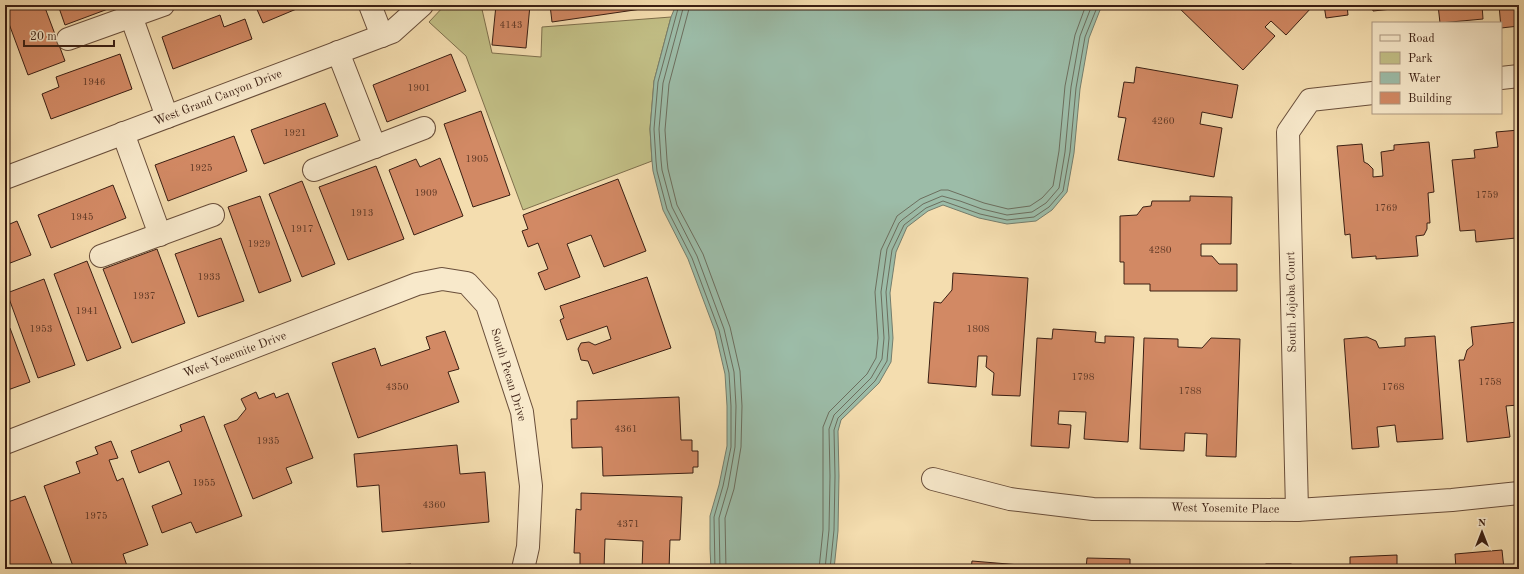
<svg xmlns="http://www.w3.org/2000/svg" width="1524" height="574" font-family="'Old Standard TT',serif">
	<style>
		.green { fill: #c2bf86; stroke: #7e6f4c }
		.water { fill: #9cbca8; stroke: #757d6c }
		.lines { fill: none; stroke-linecap: round; stroke-linejoin: round }
		.shore { stroke: #6c6e5e; stroke-width: 1 }
		.building { fill: #d28964; stroke: #3b1f13 }
		.minor-casing { stroke: #694e3a; stroke-width: 24 }
		.minor { stroke: #f8e9cb; stroke-width: 22 }
		.labels { text-anchor: middle; dominant-baseline: central; stroke-width: 3; stroke-linejoin: round; paint-order: stroke }
		.number-label { font-size: 10px; fill: #613a27 }
		.street-label { font-size: 12px; fill: #3b1f13; stroke: #f8e9cb }
	</style>
	<rect width="100%" height="100%" fill="#f4ddaf"/>
	<filter id="stains"><feTurbulence type="fractalNoise" baseFrequency=".005" numOctaves="4"/><feColorMatrix values="0 0 0 0 .2 0 0 0 0 .09 0 0 0 0 .02 0 0 0 .5 -.17"/></filter>
	<radialGradient id="worn" r=".72"><stop offset=".6" stop-color="#630" stop-opacity="0"/><stop offset="1" stop-color="#630" stop-opacity=".3"/></radialGradient>
	<polygon class="green" points="445,5 481,5 492,53 541,57 542,27 671,17 654,81 650,129 652,161 523,210 466,56 429,22"/>
	<polygon class="water" points="676,5 1102,5 1089,38 1080,89 1074,153 1067,192 1052,210 1036,221 1007,224 979,218 943,205 928,211 907,227 896,252 890,293 893,338 891,362 879,383 841,420 838,431 839,476 838,531 834,569 711,569 710,549 710,516 719,485 727,446 727,406 725,374 715,331 688,259 663,210 653,171 652,161 650,129 654,81 671,17"/>
	<g class="lines">
		<g class="shore">
			<polyline points="679,5 658,82 654,129 656,161 657,171 667,209 692,258 719,330 729,373 731,406 731,447 723,486 714,517 715,569"/>
			<polyline points="684,5 663,83 659,129 661,160 662,170 672,207 697,256 724,329 734,372 736,406 735,447 728,487 719,518 720,569"/>
			<polyline points="690,5 669,84 665,130 667,160 668,169 677,205 703,254 730,327 740,371 742,406 741,447 734,489 725,518 726,569"/>
			<polyline points="819,569 823,530 823,427 829,412 867,374 876,358 878,338 875,292 881,250 897,216 920,199 941,190 948,190 984,203 1008,209 1030,206 1042,198 1053,186 1059,151 1065,86 1075,35 1086,5"/>
			<polyline points="825,569 829,530 830,476 829,429 834,415 871,378 882,359 884,338 881,292 887,249 899,223 902,220 923,204 942,196 960,201 982,209 1007,215 1032,212 1046,203 1059,188 1065,152 1071,87 1080,36 1092,5"/>
			<polyline points="830,569 834,530 835,476 834,430 838,418 875,381 887,361 889,338 886,292 892,250 904,225 926,208 943,201 980,214 1007,220 1034,217 1049,207 1063,191 1070,152 1076,88 1085,37 1098,5"/>
		</g>
	</g>
	<g class="building">
		<polygon points="5,5 44,5 65,61 28,75 5,13"/>
		<polygon points="58,5 115,5 116,6 65,25"/>
		<polygon points="255,5 306,5 263,23"/>
		<polygon points="496,5 530,5 526,48 492,45"/>
		<polygon points="550,5 655,5 655,7 552,22"/>
		<polygon points="1176,5 1310,5 1312,7 1286,35 1271,21 1265,27 1275,36 1243,70"/>
		<polygon points="1324,5 1347,5 1348,15 1326,18"/>
		<polygon points="1372,5 1410,5 1411,7 1373,11"/>
		<polygon points="1438,5 1482,5 1483,19 1440,23"/>
		<polygon points="1499,5 1519,5 1519,26 1501,28"/>
		<polygon points="220,15 224,27 245,19 252,39 173,69 162,37"/>
		<polygon points="120,54 132,89 51,119 42,94 59,87 56,77"/>
		<polygon points="451,54 466,91 387,122 373,85"/>
		<polygon points="1136,67 1238,85 1232,118 1202,112 1200,124 1222,128 1214,177 1118,160 1126,118 1118,117 1124,82 1134,83"/>
		<polygon points="325,103 338,136 264,164 251,130"/>
		<polygon points="481,111 510,195 473,207 444,124"/>
		<polygon points="1519,130 1519,230 1515,230 1516,238 1476,242 1475,230 1460,231 1452,160 1475,158 1474,150 1498,147 1496,132"/>
		<polygon points="234,136 247,171 168,201 155,165"/>
		<polygon points="1429,142 1434,192 1428,193 1430,223 1427,223 1427,229 1424,235 1416,236 1418,256 1376,259 1376,256 1352,258 1350,234 1345,235 1337,146 1362,144 1364,162 1368,164 1373,169 1373,177 1383,176 1381,152 1394,150 1394,145"/>
		<polygon points="440,158 463,216 414,235 389,170 416,159 420,167"/>
		<polygon points="376,166 404,239 348,260 319,187"/>
		<polygon points="618,179 646,251 604,267 591,235 567,244 580,277 545,290 538,273 548,269 538,243 528,247 522,231 528,229 523,215"/>
		<polygon points="302,181 335,264 302,277 269,194"/>
		<polygon points="113,185 126,218 51,248 38,215"/>
		<polygon points="260,196 291,281 259,293 228,207"/>
		<polygon points="1190,196 1232,197 1231,244 1201,244 1201,256 1212,256 1219,264 1237,264 1237,291 1150,291 1150,284 1124,284 1124,262 1120,262 1120,216 1137,215 1143,207 1151,206 1152,201 1190,201"/>
		<polygon points="17,221 31,255 5,265 5,226"/>
		<polygon points="221,238 244,301 198,317 175,254"/>
		<polygon points="157,249 185,323 132,343 103,269"/>
		<polygon points="87,261 121,348 87,361 54,274"/>
		<polygon points="953,273 1028,278 1020,396 992,395 994,373 986,367 987,356 978,356 976,387 928,383 934,302 941,303 952,290"/>
		<polygon points="647,277 671,348 593,374 588,361 581,360 578,349 581,343 589,342 595,345 611,339 607,326 567,340 560,320 564,318 560,306"/>
		<polygon points="44,279 75,365 38,378 7,293"/>
		<polygon points="1517,322 1519,328 1519,419 1518,405 1506,406 1510,437 1467,442 1459,360 1464,360 1467,350 1473,345 1471,327"/>
		<polygon points="10,328 30,382 5,391 5,330"/>
		<polygon points="1053,329 1096,332 1095,342 1105,343 1105,336 1134,337 1128,442 1084,439 1086,412 1059,411 1058,424 1071,425 1069,448 1031,446 1037,338 1052,339"/>
		<polygon points="445,331 459,369 448,372 459,402 358,438 332,363 375,348 381,366 430,349 426,337"/>
		<polygon points="1435,336 1443,439 1397,442 1395,425 1377,427 1379,447 1352,449 1344,339 1367,337 1376,341 1379,348 1405,346 1405,338"/>
		<polygon points="1144,338 1178,339 1178,347 1202,348 1211,338 1240,339 1236,457 1206,456 1207,434 1185,433 1184,451 1140,449"/>
		<polygon points="256,392 259,399 274,393 276,398 288,393 313,458 286,468 292,483 253,499 224,425 237,420 246,409 241,399"/>
		<polygon points="679,397 681,440 692,440 692,451 698,451 698,467 693,467 693,473 603,476 602,447 572,448 571,419 577,419 577,401"/>
		<polygon points="204,416 242,516 196,533 191,522 162,533 152,506 182,494 169,461 139,473 131,451 182,431 180,425"/>
		<polygon points="111,441 118,458 109,460 117,481 123,478 148,545 123,554 128,569 74,569 44,486 80,473 76,462 98,454 95,447"/>
		<polygon points="457,445 460,474 485,472 489,522 382,532 379,485 357,487 354,454"/>
		<polygon points="581,493 682,497 680,540 670,540 669,569 642,569 643,541 605,539 604,569 580,569 580,553 574,553 576,509 581,510"/>
		<polygon points="25,496 54,569 5,569 5,503"/>
		<polygon points="1502,550 1504,569 1456,569 1455,554"/>
		<polygon points="1397,555 1397,569 1350,569 1350,557"/>
		<polygon points="1087,558 1130,559 1130,569 1086,569"/>
		<polygon points="972,561 1020,565 1020,569 971,569"/>
		<polygon points="411,564 412,569 356,569 356,568"/>
		<rect x="1266" y="564" width="25" height="5"/>
		<polygon points="1040,565 1064,566 1063,569 1040,569"/>
		<polygon points="865,567 888,569 864,569"/>
		<polygon points="1199,567 1245,568 1245,569 1199,569"/>
	</g>
	<g class="lines">
		<defs>
			<g id="minor">
				<polyline points="370,5 382,36"/>
				<polyline points="131,16 167,117"/>
				<polyline points="68,39 163,5"/>
				<polyline points="338,52 375,147"/>
				<polyline points="1501,78 1519,76"/>
				<polyline points="123,133 160,235"/>
				<polyline points="314,170 424,128"/>
				<polyline points="5,178 392,32 422,5"/>
				<polyline points="101,256 213,215"/>
				<polyline points="5,443 417,284 442,279 467,283 487,305 522,412 531,486 528,547 523,569"/>
				<polyline points="933,479 1010,499 1093,509 1297,510 1452,500 1519,493"/>
				<polyline points="1297,510 1288,132 1310,100 1373,93"/>
			</g>
		</defs>
		<use href="#minor" class="minor-casing"/>
		<use href="#minor" class="minor"/>
	</g>
	<g class="labels">
		<g class="number-label">
			<text x="511" y="25">4143</text>
			<text x="94" y="82">1946</text>
			<text x="419" y="88">1901</text>
			<text x="1163" y="121">4260</text>
			<text x="295" y="133">1921</text>
			<text x="477" y="159">1905</text>
			<text x="201" y="168">1925</text>
			<text x="426" y="193">1909</text>
			<text x="1487" y="195">1759</text>
			<text x="1386" y="208">1769</text>
			<text x="362" y="213">1913</text>
			<text x="82" y="217">1945</text>
			<text x="302" y="229">1917</text>
			<text x="259" y="244">1929</text>
			<text x="1160" y="250">4280</text>
			<text x="209" y="277">1933</text>
			<text x="144" y="296">1937</text>
			<text x="87" y="311">1941</text>
			<text x="41" y="329">1953</text>
			<text x="978" y="329">1808</text>
			<text x="1083" y="377">1798</text>
			<text x="1490" y="382">1758</text>
			<text x="397" y="387">4350</text>
			<text x="1393" y="387">1768</text>
			<text x="1190" y="391">1788</text>
			<text x="626" y="429">4361</text>
			<text x="268" y="441">1935</text>
			<text x="204" y="483">1955</text>
			<text x="434" y="505">4360</text>
			<text x="96" y="516">1975</text>
			<text x="628" y="524">4371</text>
		</g>
		<g class="street-label">
			<text transform="translate(218 98) rotate(-21)">West Grand Canyon Drive</text>
			<text transform="translate(1292 302) rotate(-91)">South Jojoba Court</text>
			<text transform="translate(235 355) rotate(-21)">West Yosemite Drive</text>
			<text transform="translate(508 375) rotate(73)">South Pecan Drive</text>
			<text transform="translate(1225 509) rotate(1)">West Yosemite Place</text>
		</g>
	</g>
	<rect width="1524" height="574" fill="none" stroke="#f4ddaf" stroke-width="20"/>
	<rect x="6" y="6" width="1512" height="562" fill="none" stroke="#3b1f13" stroke-width="2"/>
	<rect x="10" y="10" width="1504" height="554" fill="none" stroke="#3b1f13"/>
	<rect x="1372" y="22" width="130" height="92" fill="#f8e9cb" stroke="#ac9881"/>
	<rect x="1380" y="35" width="20" height="6" fill="#f8e9cb" stroke="#ac9881"/>
	<text x="1408" y="42" font-size="12" fill="#3b1f13">Road</text>
	<rect x="1380" y="52" width="20" height="12" fill="#c2bf86" stroke="#ac9881"/>
	<text x="1408" y="62" font-size="12" fill="#3b1f13">Park</text>
	<rect x="1380" y="72" width="20" height="12" fill="#9cbca8" stroke="#ac9881"/>
	<text x="1408" y="82" font-size="12" fill="#3b1f13">Water</text>
	<rect x="1380" y="92" width="20" height="12" fill="#d28964" stroke="#ac9881"/>
	<text x="1408" y="102" font-size="12" fill="#3b1f13">Building</text>
	<g transform="translate(1482 532)" stroke="#f8e9cb" stroke-width="3" paint-order="stroke">
	<path d="M0-3L7 15L0 10L-7 15Z" fill="#3b1f13"/>
	<text y="-6" font-size="11" font-weight="bold" text-anchor="middle" fill="#3b1f13">N</text>
	</g>
	<path d="M24 40v6h90v-6" fill="none" stroke="#3b1f13" stroke-width="2"/>
	<text x="30" y="40" font-size="12" fill="#3b1f13" stroke="#f8e9cb" stroke-width="3" paint-order="stroke">20 m</text>
	<rect width="100%" height="100%" filter="url(#stains)"/>
	<rect width="100%" height="100%" fill="url(#worn)"/>
</svg>
